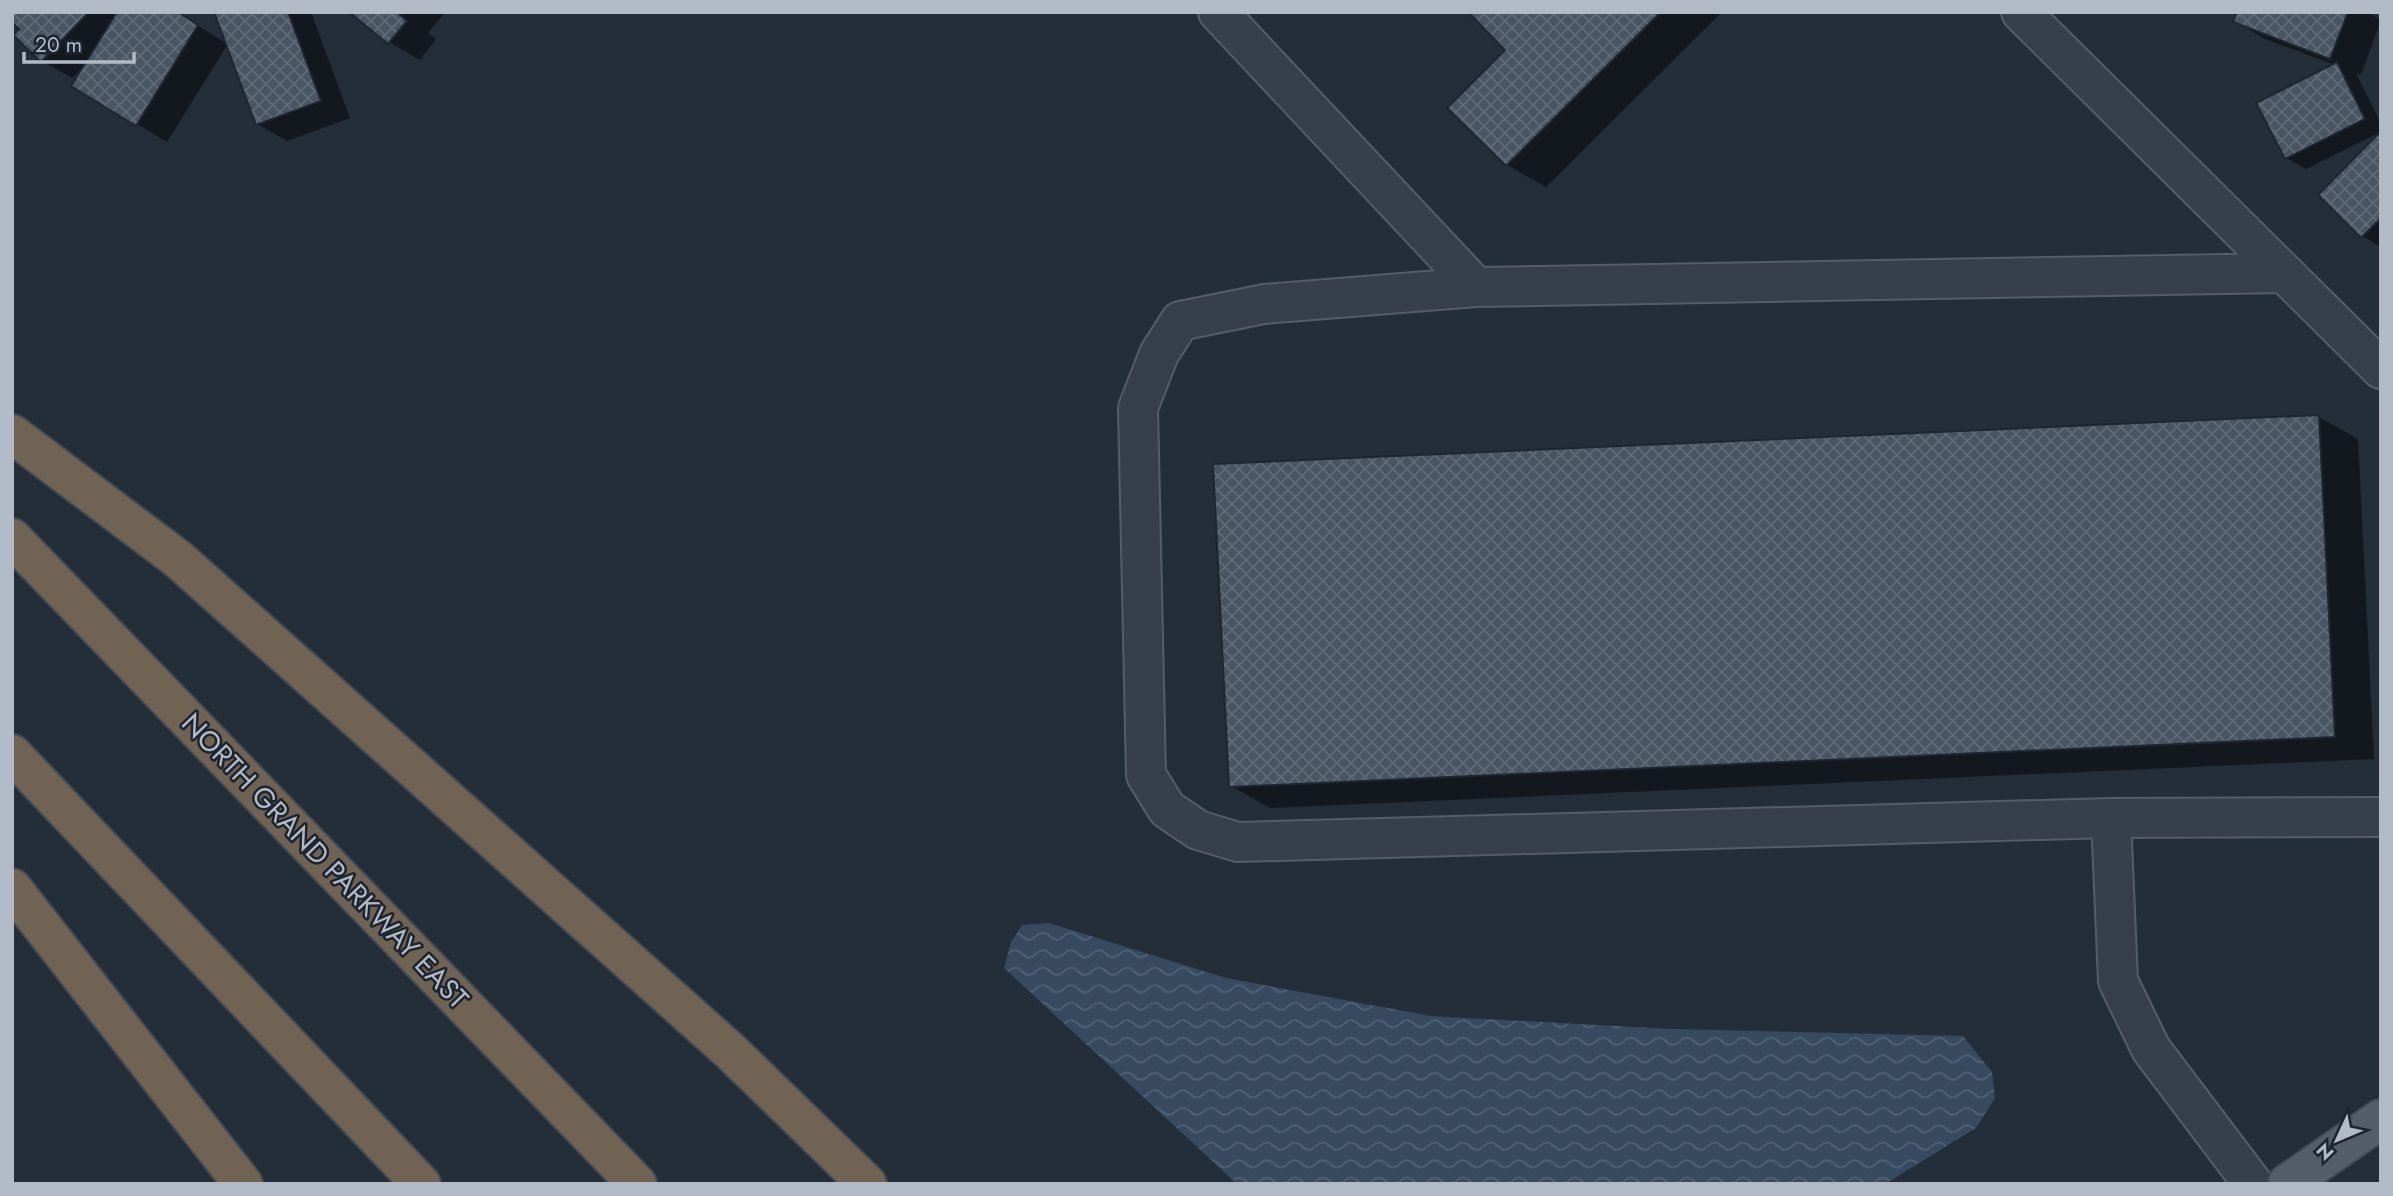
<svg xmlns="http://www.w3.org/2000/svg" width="2393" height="1196" font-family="Jost,sans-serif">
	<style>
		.water { fill: url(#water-waves) }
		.shadow { fill: #0007 }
		.building { fill: url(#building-cross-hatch); stroke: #1e2631; stroke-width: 2 }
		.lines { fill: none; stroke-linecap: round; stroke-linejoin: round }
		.minor-casing { stroke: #555d68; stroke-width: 42 }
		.major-casing { stroke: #434b56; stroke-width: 42 }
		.highway-casing { stroke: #424a55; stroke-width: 42 }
		.minor { stroke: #363f4a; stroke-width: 38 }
		.major { stroke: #545e6a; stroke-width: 38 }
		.highway { stroke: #706354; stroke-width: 38 }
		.labels { text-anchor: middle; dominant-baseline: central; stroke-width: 5; stroke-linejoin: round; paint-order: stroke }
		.street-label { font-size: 28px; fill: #b2bac6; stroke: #1c242f }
	</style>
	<defs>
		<pattern id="water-waves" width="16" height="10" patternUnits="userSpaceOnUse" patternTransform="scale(1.75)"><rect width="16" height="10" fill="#374a60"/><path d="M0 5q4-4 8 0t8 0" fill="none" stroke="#526275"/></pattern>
		<pattern id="building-cross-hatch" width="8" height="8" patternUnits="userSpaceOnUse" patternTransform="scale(1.75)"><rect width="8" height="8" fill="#495563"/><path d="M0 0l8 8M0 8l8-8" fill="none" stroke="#616b78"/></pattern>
	</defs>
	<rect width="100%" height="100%" fill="#232e39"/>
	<polygon class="water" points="1049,923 1226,978 1431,1016 1671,1029 1963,1036 1992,1072 1995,1098 1976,1128 1885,1184 1237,1184 1004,968 1011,942 1022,925"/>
	<g class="shadow">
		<polygon points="12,12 175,12 228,44 167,142 137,124 84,66 72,78 42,61"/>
		<polygon points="220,12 311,12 350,118 287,141 257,124"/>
		<polygon points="352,12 445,12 428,33 436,39 420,60 389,42"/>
		<polygon points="1470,12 1722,12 1546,187 1507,165 1508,50"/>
		<polygon points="2239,12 2368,12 2381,20 2361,75 2356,73 2381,124 2381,132 2306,169 2286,158 2335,65 2265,39 2235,21"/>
		<polygon points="2381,134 2381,247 2362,236 2320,195"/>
		<polygon points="2319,417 2358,439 2374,759 1270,808 1231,786"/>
	</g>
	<g class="building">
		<polygon points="12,12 89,12 41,62 13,35 19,29 12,23"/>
		<polygon points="117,12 178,12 198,25 136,126 71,86"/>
		<polygon points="214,12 288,12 321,101 256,125"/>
		<polygon points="349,12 401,12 399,14 407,21 388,44"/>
		<polygon points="1468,12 1661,12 1506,166 1447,108 1505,50"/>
		<polygon points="2237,12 2348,12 2330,59 2233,22"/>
		<polygon points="2337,62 2365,119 2285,159 2256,103"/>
		<polygon points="2380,132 2381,218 2361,238 2318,195"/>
		<polygon points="2319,415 2335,737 1229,787 1213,464"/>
	</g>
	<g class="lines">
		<defs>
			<g id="minor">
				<polyline points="1218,12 1476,287 1264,304 1180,321 1159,354 1138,408 1146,775 1167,809 1198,830 1238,842 2111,818 2381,817"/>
				<polyline points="2021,12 2381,369"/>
				<polyline points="1476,287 2284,273"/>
				<polyline points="2111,818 2118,981 2151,1049 2253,1184"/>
			</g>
			<polyline id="major" points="2287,1184 2381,1119"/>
			<g id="highway">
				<polyline points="12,434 178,559 729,1050 867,1184"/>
				<polyline points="12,538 637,1184"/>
				<polyline points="12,754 421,1184"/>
				<polyline points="12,888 243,1184"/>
			</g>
		</defs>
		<use href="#minor" class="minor-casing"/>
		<use href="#major" class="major-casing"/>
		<use href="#highway" class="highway-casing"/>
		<use href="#minor" class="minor"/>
		<use href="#major" class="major"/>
		<use href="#highway" class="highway"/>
	</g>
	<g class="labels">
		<g class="street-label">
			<text transform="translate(325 861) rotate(46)">NORTH GRAND PARKWAY EAST</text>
		</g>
	</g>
	<rect width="2393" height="1196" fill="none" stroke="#b2bac6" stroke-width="28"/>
	<g transform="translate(2337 1140) rotate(226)" stroke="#1c242f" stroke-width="5" paint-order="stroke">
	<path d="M0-5L12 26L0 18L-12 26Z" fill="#b2bac6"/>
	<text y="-10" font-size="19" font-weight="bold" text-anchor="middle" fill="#b2bac6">N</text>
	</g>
	<path d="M24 52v10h110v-10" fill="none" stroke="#b2bac6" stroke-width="3.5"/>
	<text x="35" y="52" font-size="21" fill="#b2bac6" stroke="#1c242f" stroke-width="5" paint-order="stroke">20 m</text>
</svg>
